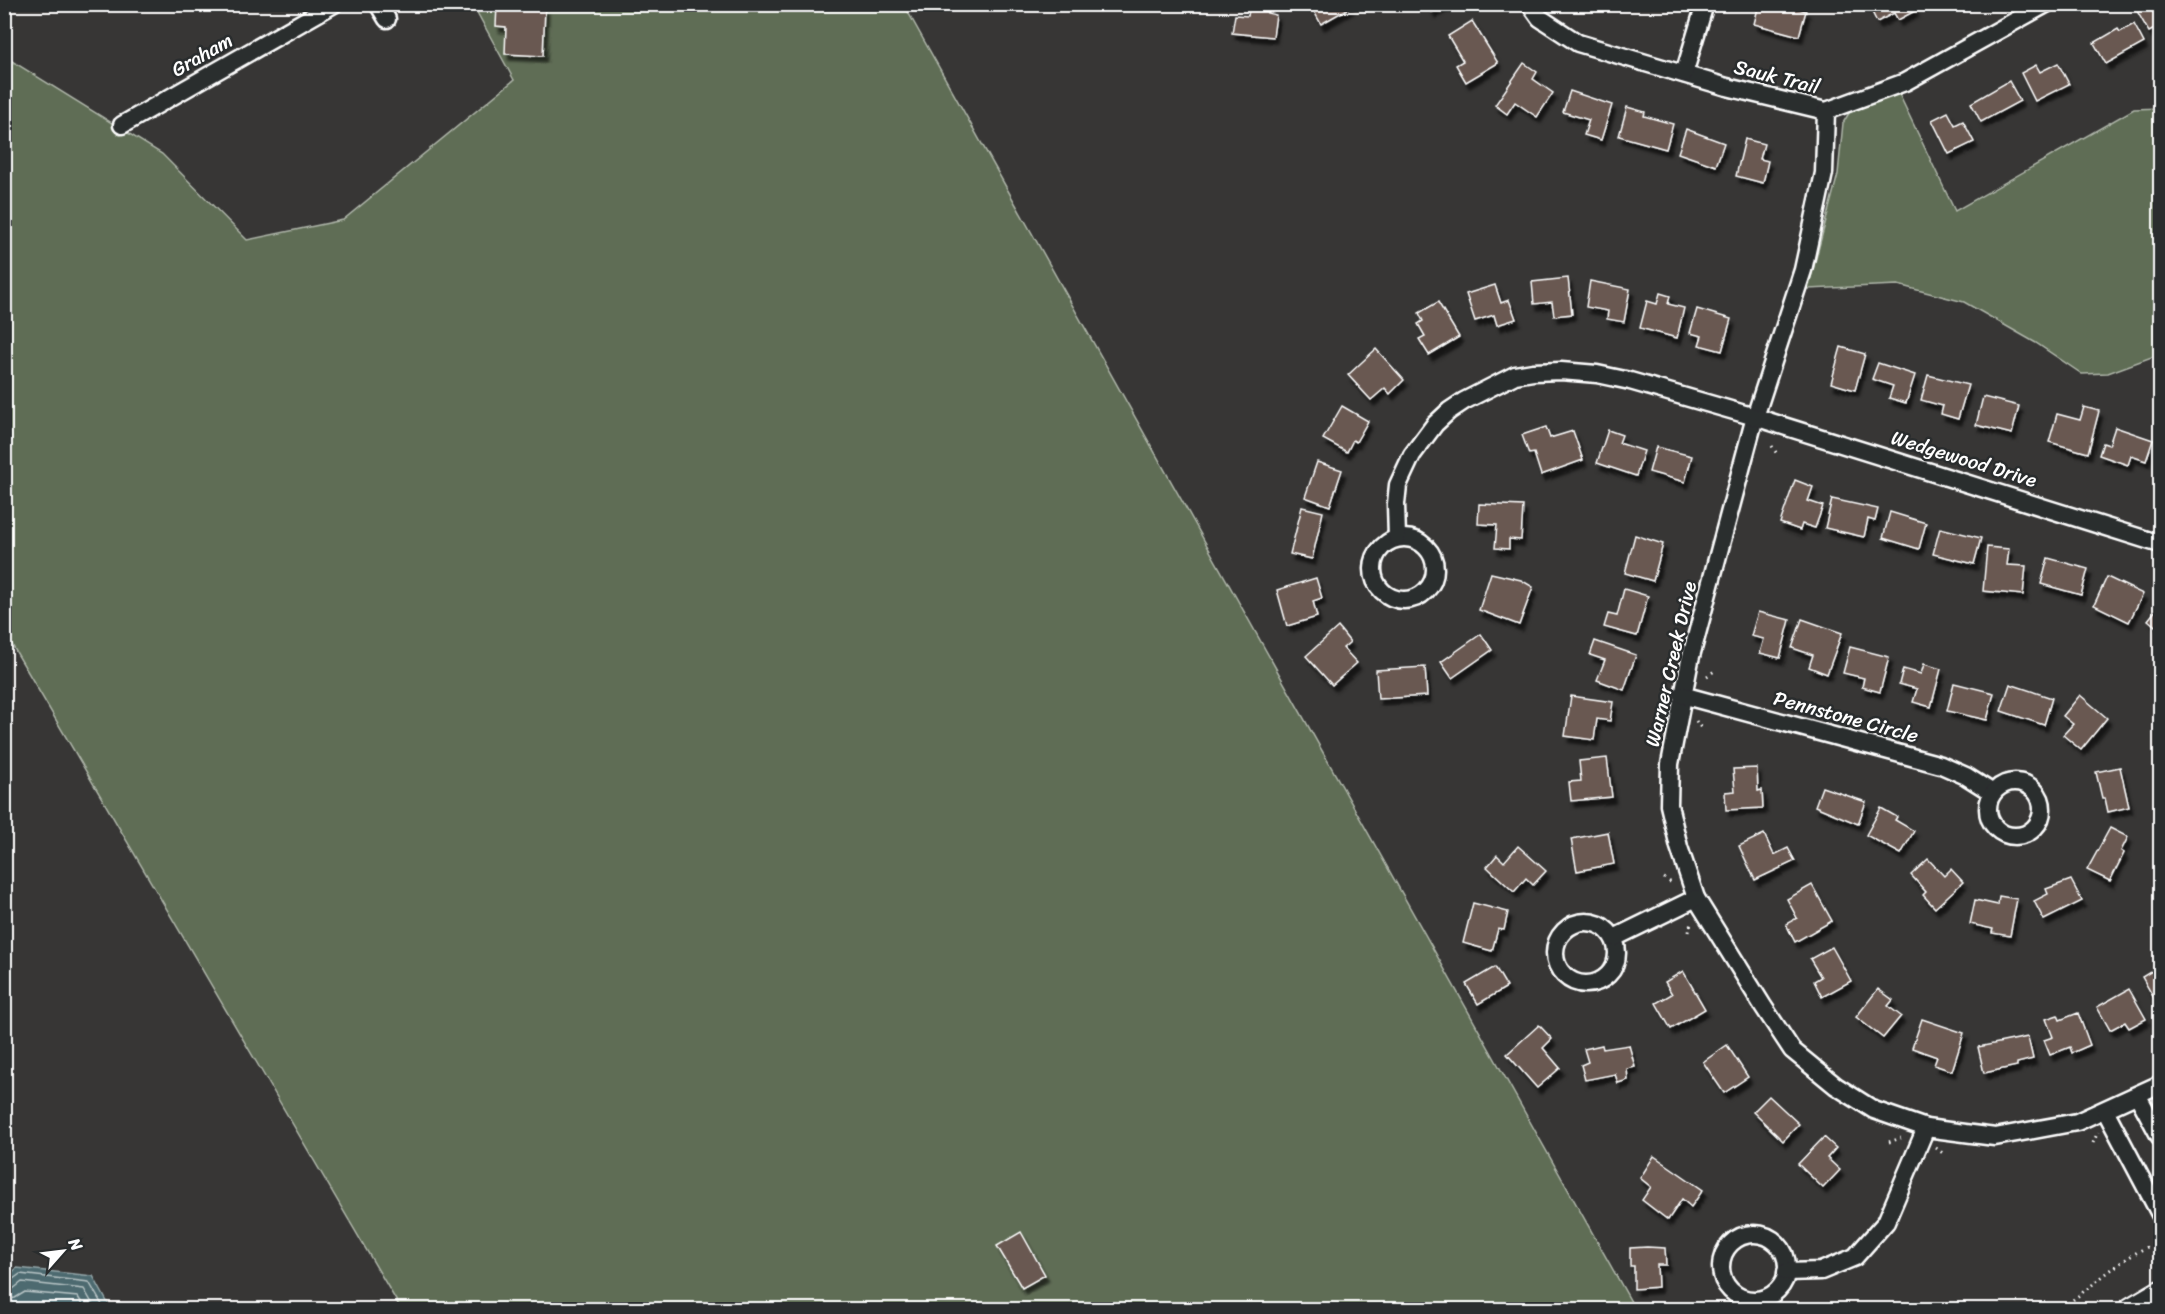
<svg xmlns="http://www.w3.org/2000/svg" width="2165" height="1314" font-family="Sriracha,sans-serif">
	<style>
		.green { fill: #5f6d55; stroke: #afb6aa; stroke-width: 1.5 }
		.water { fill: #4d6b70; stroke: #94a6a9; stroke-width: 1.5 }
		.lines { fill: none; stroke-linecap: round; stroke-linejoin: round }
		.shore { stroke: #b8c4c6; stroke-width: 1.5 }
		.building { fill: #695851; stroke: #fff; stroke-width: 1.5; filter: url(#shadow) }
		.street-casing { stroke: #fff; stroke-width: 21 }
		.secondary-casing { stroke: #fff; stroke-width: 28 }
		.path { stroke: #fff; stroke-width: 3; stroke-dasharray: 1.5 4.5; stroke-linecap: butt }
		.street { stroke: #2a2d2e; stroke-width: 16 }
		.secondary { stroke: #2a2d2e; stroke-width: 24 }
		.labels { text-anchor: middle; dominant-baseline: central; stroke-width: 5; stroke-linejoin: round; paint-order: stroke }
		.street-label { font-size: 20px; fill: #fff; stroke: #2a2d2e }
	</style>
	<defs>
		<filter id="shadow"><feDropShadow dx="3.5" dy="6" stdDeviation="1.5" flood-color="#0009"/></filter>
	</defs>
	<rect width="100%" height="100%" fill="#373635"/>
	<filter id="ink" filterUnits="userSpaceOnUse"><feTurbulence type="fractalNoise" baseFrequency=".0167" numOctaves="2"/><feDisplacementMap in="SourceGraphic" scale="12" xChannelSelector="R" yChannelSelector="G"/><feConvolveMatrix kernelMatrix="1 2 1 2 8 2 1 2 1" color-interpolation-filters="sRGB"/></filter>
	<g filter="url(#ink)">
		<g class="green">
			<polygon points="473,5 904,5 1635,1309 401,1309 5,633 4,56 162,154 247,240 343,220 514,80"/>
			<polygon points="1899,94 1955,211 2134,109 2160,108 2160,354 2108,373 2082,374 2036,343 1964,302 1898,285 1808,289 1838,174 1843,123 1849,113 1862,106"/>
		</g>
		<polygon class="water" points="17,1268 93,1276 111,1309 5,1309 5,1279"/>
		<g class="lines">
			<g class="shore">
				<polyline points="4,1283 9,1282 20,1274 89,1282 105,1310"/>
				<polyline points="4,1291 13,1289 22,1282 84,1289 96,1310"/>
				<polyline points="4,1300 15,1298 25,1292 78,1297 86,1310"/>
			</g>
		</g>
		<g class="building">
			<polygon points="1250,4 1267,4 1267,13 1276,15 1273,37 1232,33 1235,15 1248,16"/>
			<polygon points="1310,4 1349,4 1351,7 1321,24"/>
			<polygon points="1428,4 1446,4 1432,12"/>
			<polygon points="1759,4 1783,4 1806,11 1799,36 1754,24"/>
			<polygon points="1868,4 1911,4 1915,11 1898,20 1894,13 1877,22"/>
			<polygon points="2148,4 2160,4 2160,26 2149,32 2137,11"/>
			<polygon points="497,5 545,8 543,56 505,54 506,27 496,26"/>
			<polygon points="1472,21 1498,63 1466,82 1456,65 1463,61 1448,36"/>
			<polygon points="2134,24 2144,43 2106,64 2094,43 2118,29 2120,32"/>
			<polygon points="1524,63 1537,72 1533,79 1553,93 1537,117 1515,102 1507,114 1495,105"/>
			<polygon points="2058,63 2069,84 2035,101 2021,73 2036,65 2040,72"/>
			<polygon points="2009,81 2020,101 1981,122 1971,103"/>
			<polygon points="1570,91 1612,105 1601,140 1584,135 1589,120 1563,112"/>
			<polygon points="1627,107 1645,112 1644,116 1673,124 1666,149 1619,136"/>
			<polygon points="1948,112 1955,125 1963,121 1974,142 1949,154 1932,120"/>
			<polygon points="1686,129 1724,143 1716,166 1678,153"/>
			<polygon points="1745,139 1764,144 1760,159 1768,161 1763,183 1736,176"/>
			<polygon points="1568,278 1572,314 1554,316 1552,302 1534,304 1532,282"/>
			<polygon points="1590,281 1630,289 1624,322 1607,319 1608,311 1586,307"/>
			<polygon points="1495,285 1501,303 1509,300 1516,319 1497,325 1494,315 1475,321 1466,294"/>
			<polygon points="1660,293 1670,296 1668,304 1684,308 1677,338 1640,328 1647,301 1657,304"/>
			<polygon points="1438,302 1459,337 1429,355 1419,339 1425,336 1418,324 1423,321 1419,313"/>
			<polygon points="1697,309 1731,319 1722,351 1699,345 1702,336 1690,333"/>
			<polygon points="1841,347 1865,354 1855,390 1831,383"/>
			<polygon points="1376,349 1404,380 1390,394 1385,388 1371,400 1348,375"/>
			<polygon points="1878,363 1915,375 1906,403 1889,398 1893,386 1872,379"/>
			<polygon points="1928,375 1968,385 1958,419 1941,414 1943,406 1921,400"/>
			<polygon points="1983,397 2019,406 2012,434 1976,425"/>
			<polygon points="1342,406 1368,421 1356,442 1353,440 1347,452 1323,439"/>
			<polygon points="2084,407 2099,411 2088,453 2049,442 2057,414 2080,420"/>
			<polygon points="1546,427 1550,438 1573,431 1583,460 1541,475 1534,453 1529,454 1522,435"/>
			<polygon points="2115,427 2153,440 2146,461 2131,456 2128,465 2099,455 2103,443 2109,445"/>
			<polygon points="1608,430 1622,435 1619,443 1644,451 1636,476 1597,463"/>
			<polygon points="1656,447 1692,456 1685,482 1649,472"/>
			<polygon points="1317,462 1342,470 1330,506 1305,497"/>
			<polygon points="1795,480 1813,487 1808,501 1823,506 1815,528 1802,524 1800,530 1780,523"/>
			<polygon points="1832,499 1878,509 1875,521 1868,519 1864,537 1825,528"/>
			<polygon points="1479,504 1523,506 1521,540 1509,539 1509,549 1495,548 1497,525 1478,524"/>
			<polygon points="1302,507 1323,512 1312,559 1290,554"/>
			<polygon points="1890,512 1926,523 1919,549 1883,538"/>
			<polygon points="1940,528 1981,538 1974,564 1933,554"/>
			<polygon points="1635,535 1663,544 1653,581 1625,573"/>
			<polygon points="1987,547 2009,549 2007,565 2026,566 2023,595 1983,591"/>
			<polygon points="2048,558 2088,569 2081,595 2041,584"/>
			<polygon points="1491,573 1521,580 1533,587 1519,625 1479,610"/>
			<polygon points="2107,577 2143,594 2129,622 2094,605"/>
			<polygon points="1316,578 1322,598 1313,601 1317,617 1287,626 1277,590"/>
			<polygon points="1624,589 1648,596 1637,636 1604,627 1608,614 1617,616"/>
			<polygon points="2160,605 2160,630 2148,620"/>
			<polygon points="1758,612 1790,620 1780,658 1760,653 1764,639 1751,636"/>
			<polygon points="1802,619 1842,633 1827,674 1809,667 1813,655 1792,648"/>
			<polygon points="1338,627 1350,642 1343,648 1357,663 1332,685 1306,656"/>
			<polygon points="1481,634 1492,650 1452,678 1441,662"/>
			<polygon points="1595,641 1636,655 1624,690 1597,680 1605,660 1590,655"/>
			<polygon points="1850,647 1889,657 1880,692 1862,687 1864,678 1843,673"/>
			<polygon points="1924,664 1941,669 1931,707 1913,702 1917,689 1899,684 1903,669 1921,674"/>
			<polygon points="1425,667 1427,696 1378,699 1376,670"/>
			<polygon points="1954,683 1994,693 1987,720 1947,711"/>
			<polygon points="2010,684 2052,698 2044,725 2001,711"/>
			<polygon points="2080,695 2107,718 2081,750 2063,735 2073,724 2063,716"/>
			<polygon points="1571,696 1613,702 1610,721 1597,719 1594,740 1565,736"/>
			<polygon points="1607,758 1612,797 1571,801 1569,782 1581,781 1579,761"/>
			<polygon points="2120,767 2129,807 2108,812 2105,798 2102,798 2096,772"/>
			<polygon points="1757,768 1758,791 1762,790 1763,808 1726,810 1725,792 1735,791 1733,769"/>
			<polygon points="1822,787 1866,802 1858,824 1815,806"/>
			<polygon points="1881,808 1897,817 1895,820 1914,831 1901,854 1866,835"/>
			<polygon points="2110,828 2128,837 2121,851 2124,853 2110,881 2087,870"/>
			<polygon points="1608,832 1614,864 1577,871 1571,839"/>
			<polygon points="1764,834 1774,855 1788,848 1795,861 1755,880 1739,846"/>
			<polygon points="1518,846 1546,871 1533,885 1526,878 1514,892 1487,867 1497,855 1504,862"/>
			<polygon points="1928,859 1944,876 1951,869 1963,882 1935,908 1923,895 1926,892 1911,875"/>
			<polygon points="2071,880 2082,901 2044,920 2034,901 2048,894 2046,889"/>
			<polygon points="1812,885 1832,921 1795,942 1786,924 1797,918 1787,899"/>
			<polygon points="1999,896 2017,899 2010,936 1992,933 1993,929 1970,924 1975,900 1998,905"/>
			<polygon points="1473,903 1508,912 1504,930 1498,929 1492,951 1463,943"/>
			<polygon points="1832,947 1851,981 1822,997 1814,981 1821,977 1810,959"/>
			<polygon points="2160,966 2160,1004 2158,1005 2142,977"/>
			<polygon points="1495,967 1507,987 1478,1004 1466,984"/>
			<polygon points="1683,971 1705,1009 1671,1029 1656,1003 1672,994 1665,982"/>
			<polygon points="1878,989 1893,1000 1888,1006 1901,1016 1883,1038 1856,1017"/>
			<polygon points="2129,989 2146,1019 2129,1028 2125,1022 2110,1030 2097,1007"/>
			<polygon points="2078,1013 2090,1045 2072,1053 2070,1047 2050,1055 2044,1040 2053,1037 2046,1019 2058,1015 2060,1020"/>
			<polygon points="1922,1019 1964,1033 1952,1071 1934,1065 1937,1057 1912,1048"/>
			<polygon points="1539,1025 1552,1039 1543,1048 1560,1068 1537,1088 1507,1054"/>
			<polygon points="2028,1037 2033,1059 2017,1063 2017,1066 1984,1073 1978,1047"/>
			<polygon points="1602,1045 1603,1049 1629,1045 1635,1067 1627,1069 1628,1080 1618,1083 1615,1074 1585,1080 1581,1065 1588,1062 1584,1049"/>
			<polygon points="1727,1045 1748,1077 1724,1093 1703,1062"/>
			<polygon points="1769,1096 1799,1124 1783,1141 1753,1112"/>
			<polygon points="1824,1137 1836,1148 1827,1158 1840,1170 1823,1188 1798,1164"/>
			<polygon points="1654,1156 1703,1190 1691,1207 1682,1199 1668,1220 1642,1200 1651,1187 1640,1178"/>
			<polygon points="1021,1232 1045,1275 1022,1288 997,1246"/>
			<polygon points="1647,1247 1665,1248 1666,1265 1657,1265 1658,1287 1634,1289 1634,1266 1630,1266 1630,1248"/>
		</g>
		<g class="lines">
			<defs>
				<g id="street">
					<polyline points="378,4 387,19"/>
					<polyline points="1530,4 1540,18 1578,43 1727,87 1826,111 1905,82 2046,4"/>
					<polyline points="1684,74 1705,4"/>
					<polyline points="1826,111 1824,173 1803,270 1755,417 1690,660 1670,764 1669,805 1679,847 1696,898 1763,1006 1792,1050 1836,1086 1874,1110 1926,1128 1995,1137 2077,1122 2160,1084"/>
					<polyline points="122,125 334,4"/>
					<circle cx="1404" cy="569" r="31"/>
					<polyline points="1397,538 1396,504 1398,485 1412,455 1435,424 1449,411 1464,401 1515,375 1533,372 1561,371 1597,374 1630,381 1755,417 2160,544"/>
					<polyline points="1682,695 1941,765 1966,776 1993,793"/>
					<circle cx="2015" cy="809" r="27"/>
					<circle cx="1586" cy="953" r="31"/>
					<polyline points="1614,938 1696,898"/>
					<polyline points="2138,1096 2160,1137"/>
					<polyline points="2105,1110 2160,1214"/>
					<circle cx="1754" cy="1267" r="33"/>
					<polyline points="1786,1272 1821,1271 1855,1257 1886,1222 1926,1128"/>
				</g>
				<polyline id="secondary" points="2131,1310 2160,1293"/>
			</defs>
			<use href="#street" class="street-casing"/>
			<use href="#secondary" class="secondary-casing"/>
			<g class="path">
				<polyline points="1772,446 1777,454"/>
				<polyline points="1707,676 1716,670"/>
				<polyline points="1696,721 1701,728"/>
				<polyline points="1664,878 1673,884"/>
				<polyline points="1689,932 1691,922"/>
				<polyline points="1889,1142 1901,1138"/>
				<polyline points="2093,1143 2098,1132"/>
				<polyline points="1936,1148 1944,1154"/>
				<path d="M2058 1310C2093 1288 2121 1255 2160 1242"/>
			</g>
			<use href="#street" class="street"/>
			<use href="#secondary" class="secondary"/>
		</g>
	</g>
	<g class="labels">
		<g class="street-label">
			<text transform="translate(202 55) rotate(-30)">Graham</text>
			<text transform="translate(1777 77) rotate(14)">Sauk Trail</text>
			<text transform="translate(1964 459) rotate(17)">Wedgewood Drive</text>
			<text transform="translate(1671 664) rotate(-77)">Warner Creek Drive</text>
			<text transform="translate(1846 717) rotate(15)">Pennstone Circle</text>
		</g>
	</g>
	<rect width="2165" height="1314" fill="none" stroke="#2a2d2e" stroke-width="24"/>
	<rect x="12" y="12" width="2141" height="1290" fill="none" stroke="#fff" stroke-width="2" filter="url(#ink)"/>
	<g transform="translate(63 1251) rotate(62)" stroke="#2a2d2e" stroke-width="4.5" paint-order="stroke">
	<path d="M0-4.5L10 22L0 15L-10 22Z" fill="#ffffff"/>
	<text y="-9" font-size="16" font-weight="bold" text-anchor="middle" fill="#ffffff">N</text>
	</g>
</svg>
